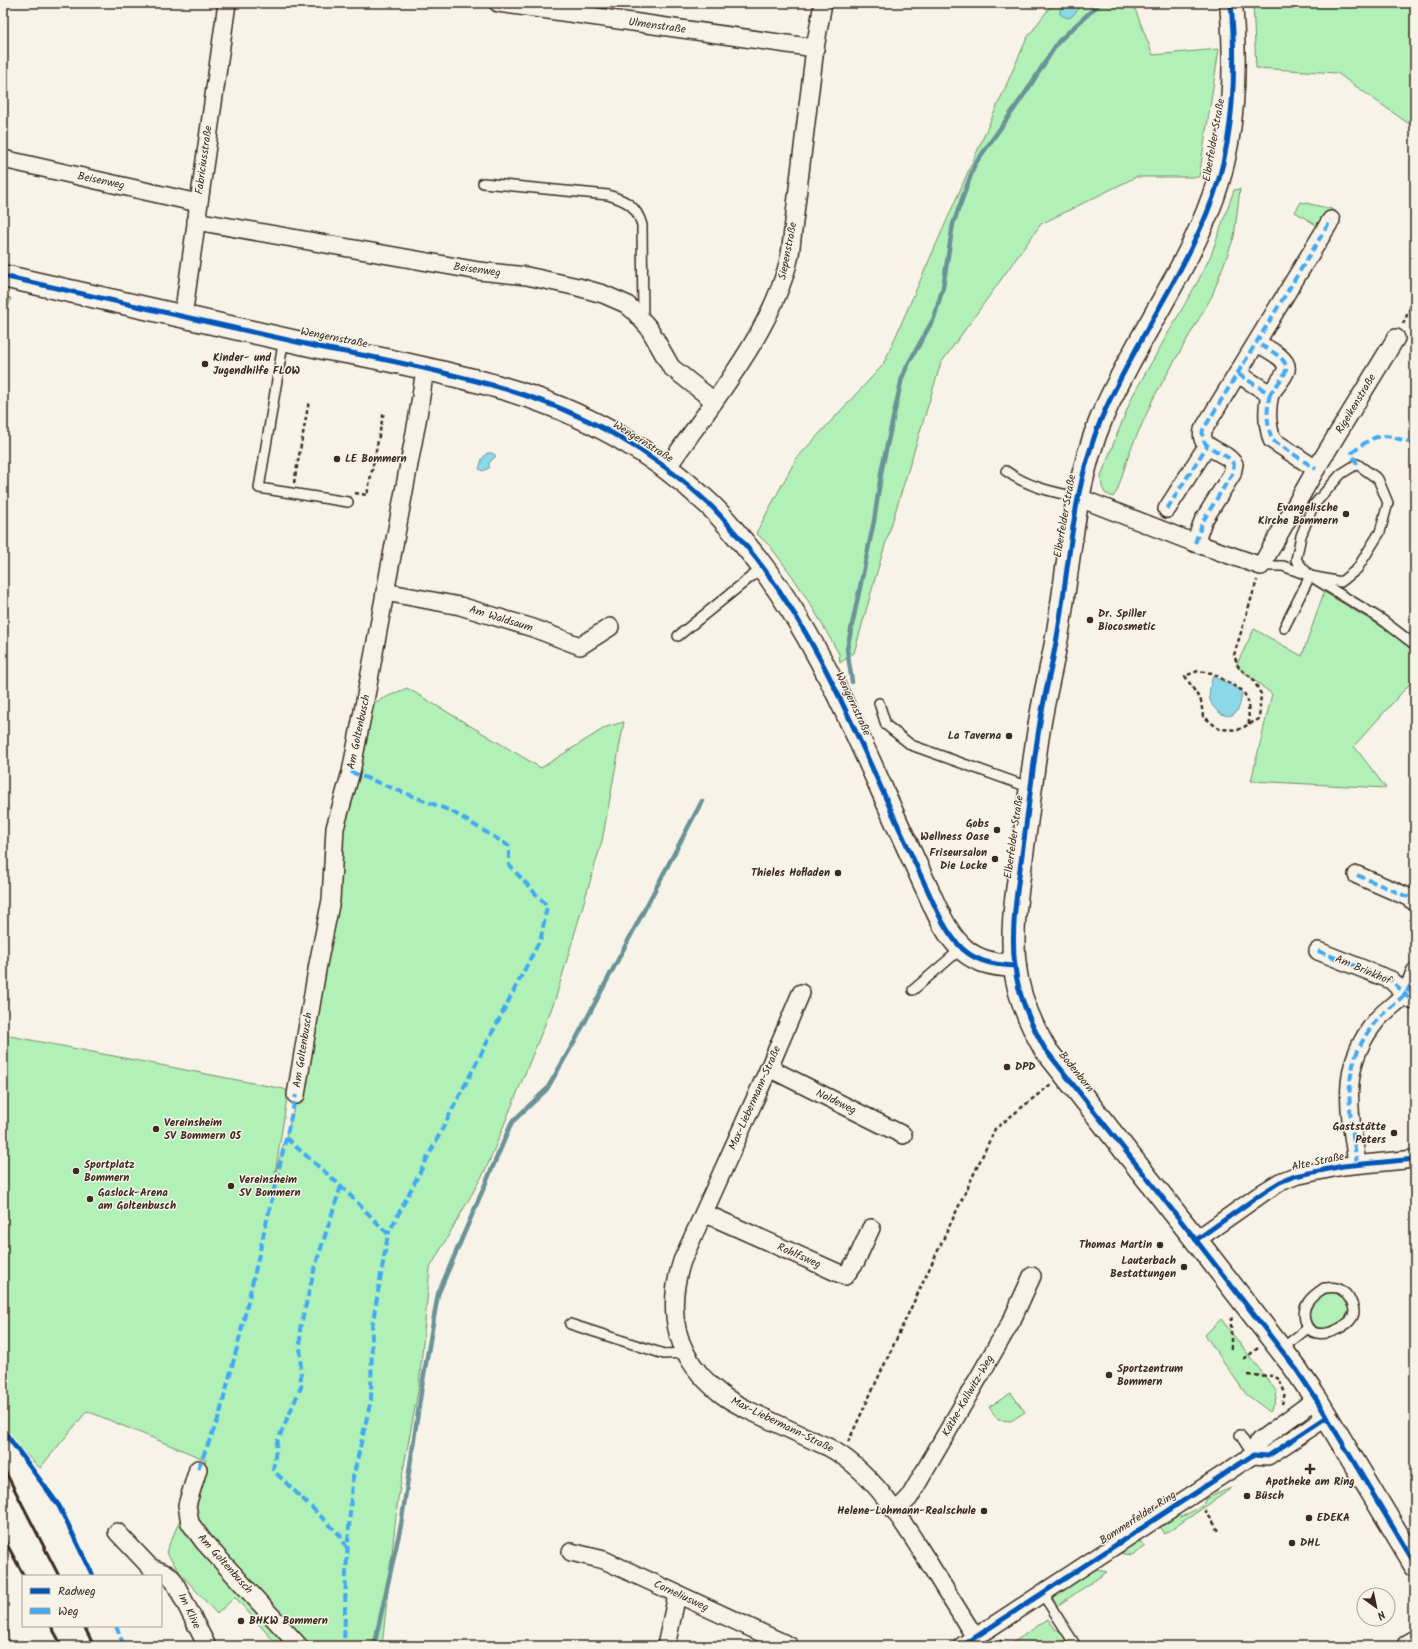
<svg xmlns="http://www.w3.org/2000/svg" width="1418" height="1649" font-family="Kalam,sans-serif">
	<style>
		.green { fill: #b1f0b7; stroke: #768d6a }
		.water { fill: #8bd9e8; stroke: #6b9397 }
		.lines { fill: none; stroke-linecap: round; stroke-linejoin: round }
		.stream { stroke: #6b9397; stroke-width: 4.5 }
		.service-casing { stroke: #3b2a1e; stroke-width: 12 }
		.minor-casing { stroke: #3b2a1e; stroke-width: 20 }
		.secondary-casing { stroke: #3b2a1e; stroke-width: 25 }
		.path { stroke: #3b2a1e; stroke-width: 2.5; stroke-dasharray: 4 3; stroke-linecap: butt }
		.service { stroke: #f7f3e8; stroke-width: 9 }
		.minor { stroke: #f7f3e8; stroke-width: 17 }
		.secondary { stroke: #f7f3e8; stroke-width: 22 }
		.rail { stroke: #3b2a1e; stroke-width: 3 }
		.quiet { stroke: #3fa9f5; stroke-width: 4; stroke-dasharray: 8 4; stroke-linecap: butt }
		.cycleway-casing { stroke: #f7f3e8; stroke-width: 8 }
		.cycleway { stroke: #0057b8; stroke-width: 5 }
		.poi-dot { fill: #3b2a1e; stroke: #f7f3e8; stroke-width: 1.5 }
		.labels { text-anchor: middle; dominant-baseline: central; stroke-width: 3; stroke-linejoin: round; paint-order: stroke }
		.street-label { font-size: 11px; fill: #3b2a1e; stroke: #f7f3e8 }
		.poi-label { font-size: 11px; font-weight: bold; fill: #3b2a1e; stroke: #f7f3e8; text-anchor: start }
	</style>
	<rect width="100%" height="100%" fill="#f7f3e8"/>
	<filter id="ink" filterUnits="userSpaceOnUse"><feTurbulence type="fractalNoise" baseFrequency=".025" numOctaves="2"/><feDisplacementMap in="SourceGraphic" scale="8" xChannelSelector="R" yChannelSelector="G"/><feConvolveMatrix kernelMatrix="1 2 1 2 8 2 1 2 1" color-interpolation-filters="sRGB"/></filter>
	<g filter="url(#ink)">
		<g class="green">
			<polygon points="1053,3 1126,3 1135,9 1153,55 1219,49 1199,177 1136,177 1041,224 941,363 879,565 854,653 840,663 839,654 814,610 793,577 770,546 756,533 796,459 883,365 1027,38"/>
			<polygon points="1253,3 1415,3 1415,121 1412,126 1337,73 1256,68"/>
			<polygon points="1240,189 1234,237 1212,296 1154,397 1130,451 1117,491 1113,497 1105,493 1102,487 1101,476 1118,432 1133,395 1198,281 1211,255 1234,190"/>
			<polygon points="1301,202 1332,209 1321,228 1295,212"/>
			<polygon points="3,296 11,298 3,323"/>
			<polygon points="1324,592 1392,633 1415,649 1415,678 1354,746 1386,788 1251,781 1272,694 1236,666 1254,629 1302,656"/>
			<polygon points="407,688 541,768 606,727 624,722 602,841 555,1000 486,1169 430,1268 419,1386 398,1498 382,1646 278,1646 235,1597 217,1614 181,1574 166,1552 206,1460 87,1411 40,1468 17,1446 3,1423 3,1024 10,1036 284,1089 288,1092 275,1174 311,1050 340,839 366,706"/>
			<path d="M1335 1292 1345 1299 1349 1310 1343 1322 1324 1330C1321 1328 1316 1327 1313 1324 1305 1316 1312 1301 1320 1296 1324 1294 1330 1293 1335 1292Z"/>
			<polygon points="1221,1319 1277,1392 1275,1403 1270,1412 1246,1394 1205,1335"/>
			<polygon points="1011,1393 1025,1412 1011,1421 998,1420 989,1407"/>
			<polygon points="1231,1488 1231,1489 1165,1534 1161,1528 1163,1522 1175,1514 1181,1517 1203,1506 1205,1499"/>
			<polygon points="1134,1540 1141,1542 1145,1547 1132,1555 1118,1553"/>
			<polygon points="1092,1569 1107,1572 1057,1606 1053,1599 1054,1594"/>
			<polygon points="3,1603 10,1646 3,1646"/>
			<polygon points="1048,1619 1056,1630 1064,1632 1073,1646 1008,1646"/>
		</g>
		<g class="water">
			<path d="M1066 3H1080C1079 10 1075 14 1069 18L1063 16 1060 14V10Z"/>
			<polygon points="487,453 492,453 496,456 489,463 489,468 483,471 479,469 482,459"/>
			<path d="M1213 676 1242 691C1241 698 1241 706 1236 712 1227 722 1213 710 1210 700 1208 693 1211 683 1213 676Z"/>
		</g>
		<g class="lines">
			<g class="stream">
				<polyline points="852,682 847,649 874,521 882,468 902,378 907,366 934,318 943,287 953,224 975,164 1026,92 1058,42 1100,3"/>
				<polyline points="374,1646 401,1525 422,1386 438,1294 512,1122 547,1089 577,1037 702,801"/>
			</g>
			<defs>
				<g id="service">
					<path d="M483 183 608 195C627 201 636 205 642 225L643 319"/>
					<polyline points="284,338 259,488 348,502"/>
					<path d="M1006 471C1026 486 1052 492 1077 497"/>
					<polyline points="1261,566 1283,566 1310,576 1341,582 1357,569 1380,532 1388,503 1378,479 1357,464 1341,474 1313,506 1301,536 1296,560 1310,576 1381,619 1415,645"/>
					<polyline points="1284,628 1310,576"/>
					<polyline points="678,636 752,576 763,569"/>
					<polyline points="879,703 886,725 911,745 1031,788"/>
					<polyline points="913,990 962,948"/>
					<path d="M1324 1288C1328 1288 1333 1287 1337 1288 1345 1290 1354 1303 1354 1312 1353 1325 1328 1336 1316 1333 1304 1330 1301 1312 1308 1302 1312 1296 1318 1292 1324 1288Z"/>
					<polyline points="570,1324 664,1354 686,1353"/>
					<polyline points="1280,1350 1308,1328"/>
					<polyline points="1240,1435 1253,1455"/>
					<polyline points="1042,1593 1076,1646"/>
					<polyline points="1402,1646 1403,1642 1415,1635"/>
				</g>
				<g id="minor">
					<polyline points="498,3 815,48"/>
					<polyline points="3,159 198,203"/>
					<polyline points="196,221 479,271 527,276 578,287 603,294 626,304 634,311 649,328 671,367 714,401"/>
					<polyline points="183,317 227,3"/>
					<path d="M1238 374 1270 394C1274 388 1285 376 1286 370 1289 358 1265 348 1257 343"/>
					<path d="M1270 394C1266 411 1267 424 1272 440L1316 469"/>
					<path d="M667 468C710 405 774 330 790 255L815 48 823 3"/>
					<polyline points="1077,497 1195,543 1261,566 1316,469 1396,338"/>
					<polyline points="1167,509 1207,446"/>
					<path d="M1195 543 1203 521 1232 474 1234 464C1231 461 1229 458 1227 457 1216 449 1199 447 1203 430L1331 220"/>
					<polyline points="385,592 460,606 533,628 580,646 610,627"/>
					<polyline points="1357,875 1408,897 1415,902"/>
					<polyline points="1318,951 1391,980 1411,1000 1415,1001"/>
					<path d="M801 993 769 1068 682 1261C665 1313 676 1359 721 1394 735 1405 751 1411 767 1419 787 1428 807 1438 828 1447 873 1471 900 1518 927 1560 943 1586 959 1612 975 1637"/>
					<polyline points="769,1068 903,1135"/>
					<polyline points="296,1095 318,964 331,900 335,828 351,772 364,706 418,416 425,369"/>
					<path d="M1357 1164C1350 1110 1338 1068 1376 1021 1384 1011 1396 1004 1405 994 1410 988 1412 979 1415 972"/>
					<polyline points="704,1213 845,1276 856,1261 871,1228"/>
					<polyline points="1196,1240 1264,1192 1280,1182 1295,1176 1343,1166 1415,1159"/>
					<polyline points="1253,1455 1268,1456 1327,1417"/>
					<polyline points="198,1469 187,1505 190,1523 204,1542 299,1646"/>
					<polyline points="896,1511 909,1498 1012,1320 1032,1276"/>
					<polyline points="117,1532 150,1567 169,1575 174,1581 207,1646"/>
					<polyline points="571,1552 604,1560 790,1646"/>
					<polyline points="666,1646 677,1595"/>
					<polyline points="962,1646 1253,1455 1259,1441 1316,1399"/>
				</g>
				<g id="secondary">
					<path d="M1231 3C1237 72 1234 149 1207 213 1178 284 1132 347 1102 417 1073 485 1070 559 1058 631 1053 662 1045 692 1040 722 1033 764 1029 806 1023 847 1018 886 1010 928 1015 967 1018 996 1030 1023 1045 1049L1196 1240 1296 1369 1316 1399 1415 1564"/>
					<path d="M3 276 328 349C366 355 402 363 440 372 461 377 482 382 502 388 579 410 651 449 709 504 721 515 731 528 742 541 813 625 854 728 899 828 909 849 918 870 928 891 936 909 944 928 957 943 972 961 992 965 1015 966"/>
				</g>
			</defs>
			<use href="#service" class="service-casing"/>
			<use href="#minor" class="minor-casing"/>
			<use href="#secondary" class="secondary-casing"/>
			<g class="path">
				<polyline points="1403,324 1415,297"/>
				<polyline points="294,483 309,401"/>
				<polyline points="355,493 367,495 384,411"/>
				<polyline points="1249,724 1248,701 1243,691 1212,673 1198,671 1185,676 1201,701 1203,716 1219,729 1238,730 1259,719 1261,694 1253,679 1239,668 1234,655 1257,580"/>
				<polyline points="1231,1349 1231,1319 1233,1318"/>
				<polyline points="1244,1359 1258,1348"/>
				<polyline points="1248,1375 1273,1376 1281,1380"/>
				<polyline points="1280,1381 1285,1393 1282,1404"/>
				<polyline points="848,1442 995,1129 1051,1084"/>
				<polyline points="1205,1510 1219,1531"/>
				<polyline points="1000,1640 1004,1646"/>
			</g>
			<use href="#service" class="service"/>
			<use href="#minor" class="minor"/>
			<use href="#secondary" class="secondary"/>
			<g class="rail">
				<polyline points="3,1467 59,1576"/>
				<polyline points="3,1537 24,1576"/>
				<polyline points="51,1626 62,1646"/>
				<polyline points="84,1626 94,1646"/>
			</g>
			<g class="quiet">
				<path d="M1238 374 1270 394C1274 388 1285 376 1286 370 1289 358 1265 348 1257 343"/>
				<path d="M1270 394C1266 411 1267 424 1272 440L1316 469"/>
				<path d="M1357 464 1352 453C1379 430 1383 434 1415 444"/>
				<polyline points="1167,509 1207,446"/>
				<path d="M1195 543 1203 521 1232 474 1234 464C1231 461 1229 458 1227 457 1216 449 1199 447 1203 430L1331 220"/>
				<polyline points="351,772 451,811 509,846 509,865 547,906 541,938 388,1234"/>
				<polyline points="1357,875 1408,897 1415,902"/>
				<polyline points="1318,951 1391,980 1411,1000 1415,1001"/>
				<polyline points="286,1138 341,1186 388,1234 372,1327 371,1400 352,1482 346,1573 344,1646"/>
				<path d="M1357 1164C1350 1110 1338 1068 1376 1021 1384 1011 1396 1004 1405 994 1410 988 1412 979 1415 972"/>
				<polyline points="341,1186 315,1267 300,1329 301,1387 277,1442 273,1470 340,1535 347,1548"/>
				<polyline points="198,1469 219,1417 240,1336 296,1095"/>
				<polyline points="116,1626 124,1646"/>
			</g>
			<defs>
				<g id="cycleway">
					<path d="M1231 3C1237 72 1234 149 1207 213 1178 284 1132 347 1102 417 1073 485 1070 559 1058 631 1053 662 1045 692 1040 722 1033 764 1029 806 1023 847 1018 886 1010 928 1015 967 1018 996 1030 1023 1045 1049L1196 1240 1296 1369 1316 1399 1415 1564"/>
					<path d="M3 276 328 349C366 355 402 363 440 372 461 377 482 382 502 388 579 410 651 449 709 504 721 515 731 528 742 541 813 625 854 728 899 828 909 849 918 870 928 891 936 909 944 928 957 943 972 961 992 965 1015 966"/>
					<polyline points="1196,1240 1264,1192 1280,1182 1295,1176 1343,1166 1415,1159"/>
					<polyline points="3,1430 59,1506 93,1576"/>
					<polyline points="962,1646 1253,1455 1268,1456 1327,1417"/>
				</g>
			</defs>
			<use href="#cycleway" class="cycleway-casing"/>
			<use href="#cycleway" class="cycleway"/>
		</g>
	</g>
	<g class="poi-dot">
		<circle cx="205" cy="364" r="4"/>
		<circle cx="337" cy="459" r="4"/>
		<circle cx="1346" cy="514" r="4"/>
		<circle cx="1090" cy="620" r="4"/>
		<circle cx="1009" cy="736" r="4"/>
		<circle cx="997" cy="830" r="4"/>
		<circle cx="995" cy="859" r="4"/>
		<circle cx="838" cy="873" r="4"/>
		<circle cx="1007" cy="1067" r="4"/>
		<circle cx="156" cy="1129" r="4"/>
		<circle cx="1394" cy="1133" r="4"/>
		<circle cx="76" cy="1171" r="4"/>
		<circle cx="231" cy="1186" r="4"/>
		<circle cx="90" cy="1199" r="4"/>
		<circle cx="1160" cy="1245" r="4"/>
		<circle cx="1184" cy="1267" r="4"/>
		<circle cx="1109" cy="1375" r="4"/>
		<path d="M1308 1463h4v4h4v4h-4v4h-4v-4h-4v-4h4z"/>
		<circle cx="1247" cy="1496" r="4"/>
		<circle cx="984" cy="1511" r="4"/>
		<circle cx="1309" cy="1518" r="4"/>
		<circle cx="1292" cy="1543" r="4"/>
		<circle cx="241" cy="1621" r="4"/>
	</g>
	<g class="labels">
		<g class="street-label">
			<text transform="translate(657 26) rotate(8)">Ulmenstraße</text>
			<text transform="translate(1214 140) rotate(-80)">Elberfelder Straße</text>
			<text transform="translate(204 160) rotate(-82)">Fabriciusstraße</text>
			<text transform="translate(101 181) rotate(12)">Beisenweg</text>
			<text transform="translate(788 251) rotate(-79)">Siepenstraße</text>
			<text transform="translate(477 270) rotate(8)">Beisenweg</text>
			<text transform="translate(334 338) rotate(11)">Wengernstraße</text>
			<text transform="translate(1356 404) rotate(-59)">Rigeikenstraße</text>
			<text transform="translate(643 442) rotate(32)">Wengernstraße</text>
			<text transform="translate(1065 516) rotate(-80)">Elberfelder Straße</text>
			<text transform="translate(501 619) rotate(17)">Am Waldsaum</text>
			<text transform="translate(853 704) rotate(65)">Wengernstraße</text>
			<text transform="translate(359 732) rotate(-78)">Am Goltenbusch</text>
			<text transform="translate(1014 837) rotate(-82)">Elberfelder Straße</text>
			<text transform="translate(1363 970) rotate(23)">Am Brinkhof</text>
			<text transform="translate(303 1050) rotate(-81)">Am Goltenbusch</text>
			<text transform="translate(1076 1072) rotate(51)">Bodenborn</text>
			<text transform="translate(755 1098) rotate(-66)">Max-Liebermann-Straße</text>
			<text transform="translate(836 1102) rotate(26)">Noldeweg</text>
			<text transform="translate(1318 1162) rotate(-12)">Alte Straße</text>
			<text transform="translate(799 1256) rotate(24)">Rohlfsweg</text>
			<text transform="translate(968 1396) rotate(-60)">Käthe-Kollwitz-Weg</text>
			<text transform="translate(782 1425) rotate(26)">Max-Liebermann-Straße</text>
			<text transform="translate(1138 1518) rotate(-33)">Bommerfelder Ring</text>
			<text transform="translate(225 1564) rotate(48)">Am Goltenbusch</text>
			<text transform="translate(681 1596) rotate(25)">Corneliusweg</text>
			<text transform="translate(189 1611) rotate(64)">Im Klive</text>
		</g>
		<g class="poi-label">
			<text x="213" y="358">Kinder- und<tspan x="213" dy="13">Jugendhilfe FLOW</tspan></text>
			<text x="345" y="459">LE Bommern</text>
			<text x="1338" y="508" text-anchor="end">Evangelische<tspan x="1338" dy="13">Kirche Bommern</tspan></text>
			<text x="1098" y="614">Dr. Spiller<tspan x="1098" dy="13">Biocosmetic</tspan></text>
			<text x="1001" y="736" text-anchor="end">La Taverna</text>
			<text x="989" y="824" text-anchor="end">Gobs<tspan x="989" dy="13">Wellness Oase</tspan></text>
			<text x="987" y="853" text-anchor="end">Friseursalon<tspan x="987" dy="13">Die Locke</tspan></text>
			<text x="830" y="873" text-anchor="end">Thieles Hofladen</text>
			<text x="1015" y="1067">DPD</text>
			<text x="164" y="1123">Vereinsheim<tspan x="164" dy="13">SV Bommern 05</tspan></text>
			<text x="1386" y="1127" text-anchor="end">Gaststätte<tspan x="1386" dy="13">Peters</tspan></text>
			<text x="84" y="1165">Sportplatz<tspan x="84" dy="13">Bommern</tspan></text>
			<text x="239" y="1180">Vereinsheim<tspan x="239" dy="13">SV Bommern</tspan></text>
			<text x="98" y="1193">Gaslock-Arena<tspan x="98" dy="13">am Goltenbusch</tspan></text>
			<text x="1152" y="1245" text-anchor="end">Thomas Martin</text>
			<text x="1176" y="1261" text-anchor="end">Lauterbach<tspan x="1176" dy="13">Bestattungen</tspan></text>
			<text x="1117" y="1369">Sportzentrum<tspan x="1117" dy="13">Bommern</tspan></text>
			<text x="1310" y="1482" text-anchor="middle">Apotheke am Ring</text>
			<text x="1255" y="1496">Büsch</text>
			<text x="976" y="1511" text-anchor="end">Helene-Lohmann-Realschule</text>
			<text x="1317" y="1518">EDEKA</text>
			<text x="1300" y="1543">DHL</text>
			<text x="249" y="1621">BHKW Bommern</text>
		</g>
	</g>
	<rect width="1418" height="1649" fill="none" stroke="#f7f3e8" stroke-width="16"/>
	<rect x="8" y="8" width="1402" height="1633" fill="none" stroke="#3b2a1e" stroke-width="1.5" filter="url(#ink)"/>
	<rect x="22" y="1575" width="140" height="52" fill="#f7f3e8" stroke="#aca397"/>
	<rect x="30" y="1588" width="20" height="6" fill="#0057b8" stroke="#aca397"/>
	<text x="58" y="1595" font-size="12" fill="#3b2a1e">Radweg</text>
	<rect x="30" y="1608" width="20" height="6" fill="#3fa9f5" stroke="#aca397"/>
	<text x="58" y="1615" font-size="12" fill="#3b2a1e">Weg</text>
	<g transform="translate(1376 1607) rotate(147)"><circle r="19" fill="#f7f3e8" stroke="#aca397"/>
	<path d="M0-3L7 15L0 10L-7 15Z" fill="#3b2a1e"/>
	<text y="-6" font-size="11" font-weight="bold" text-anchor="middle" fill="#3b2a1e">N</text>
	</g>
</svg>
